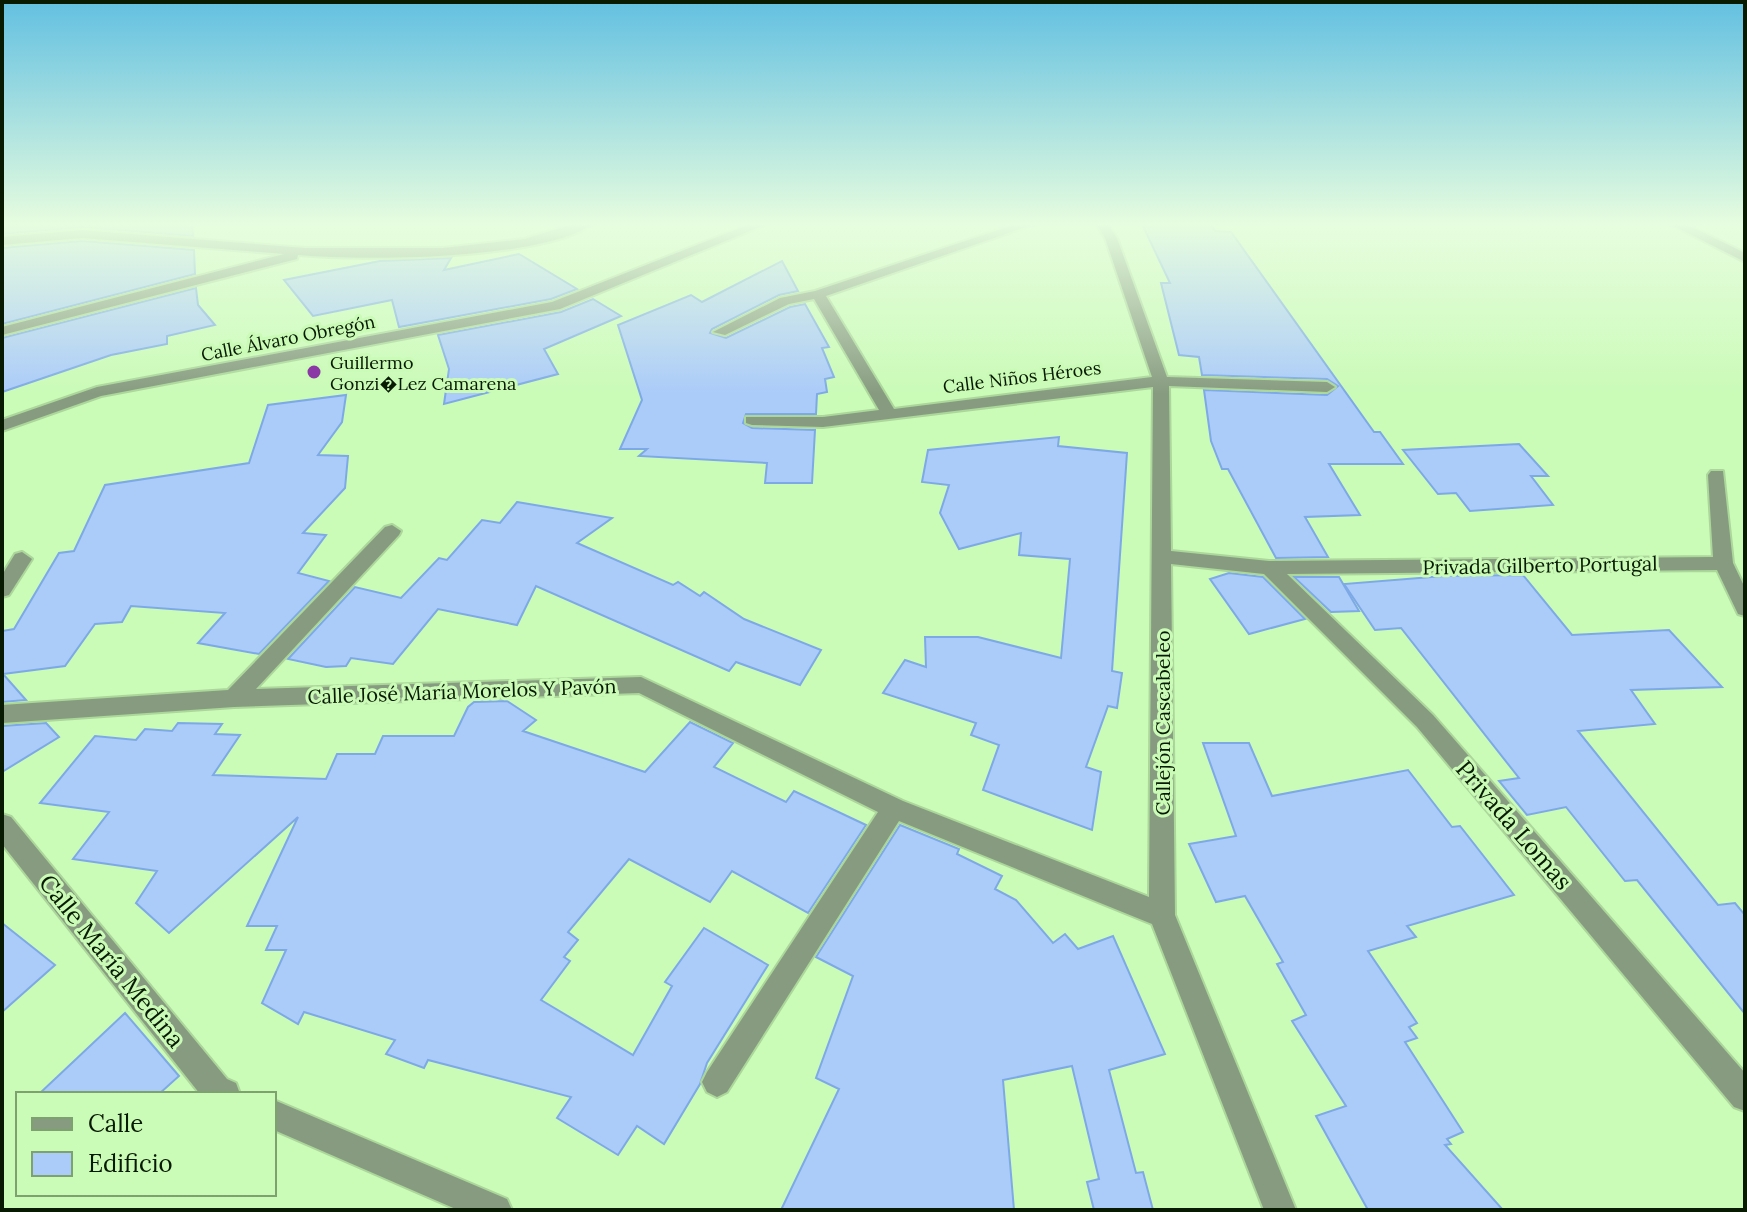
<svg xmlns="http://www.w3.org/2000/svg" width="1747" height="1212" font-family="Lora,serif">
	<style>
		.building { fill: #abcbf9; stroke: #7da9e7; stroke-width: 2 }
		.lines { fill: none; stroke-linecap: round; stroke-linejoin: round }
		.minor-casing { stroke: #abd79a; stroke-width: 4 }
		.minor { fill: #879b80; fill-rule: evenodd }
		.poi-dot { fill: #8b37a5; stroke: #cafbb7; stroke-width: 3 }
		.labels { text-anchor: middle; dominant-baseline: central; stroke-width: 6; stroke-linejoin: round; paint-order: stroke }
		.far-street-label { font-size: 18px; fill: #091a03; stroke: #cafbb7 }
		.far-poi-label { font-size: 18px; fill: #091a03; stroke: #cafbb7; text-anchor: start }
		.street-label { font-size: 20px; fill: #091a03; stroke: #cafbb7 }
		.near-street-label { font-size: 24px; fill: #091a03; stroke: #cafbb7 }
	</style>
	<rect width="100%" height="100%" fill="#cafbb7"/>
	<g class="building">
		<polygon points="2,224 192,224 193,236 82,227 2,234"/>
		<polygon points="1142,224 1211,224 1215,231 1231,232 1374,432 1380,432 1403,464 1329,464 1360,515 1305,517 1328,557 1276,558 1228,469 1222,469 1211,441 1204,390 1327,395 1338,386 1327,379 1202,375 1199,357 1179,355 1161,283 1170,283"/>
		<polygon points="82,241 194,250 195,274 2,324 2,248"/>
		<polygon points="519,254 577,289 551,299 399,327 392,300 313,316 284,280 380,261 451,258 444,270"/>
		<polygon points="782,261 798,291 779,295 712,329 710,333 726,338 790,307 805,304 829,347 822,348 834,377 825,379 827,392 817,394 816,414 746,414 743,423 752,428 815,430 812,483 765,483 767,463 639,456 647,449 620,449 642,400 618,325 691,295 702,302"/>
		<polygon points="196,288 198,305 215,325 167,336 167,344 111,355 2,392 2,338"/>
		<polygon points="593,299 621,316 544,349 558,374 444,404 449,369 438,335 561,312"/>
		<polygon points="346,395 342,422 318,455 348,456 345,488 303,533 326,535 298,573 329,581 259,654 198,643 225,613 131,606 122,622 95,624 65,666 3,674 26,700 2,702 2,631 14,629 59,553 74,551 105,485 249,463 268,405"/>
		<polygon points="1059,437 1058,446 1127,453 1112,671 1122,673 1117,708 1108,706 1086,767 1101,772 1092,830 983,790 999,745 971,735 976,723 883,693 905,660 926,667 925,637 978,637 1061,658 1070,559 1019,555 1021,533 959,549 940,513 949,485 922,482 928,450"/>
		<polygon points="1519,444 1548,476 1531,476 1553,505 1470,511 1456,493 1438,494 1403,450"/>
		<polygon points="517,502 612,518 577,543 673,585 678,582 700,596 704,592 744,619 821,650 800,685 736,662 729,671 536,586 517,625 438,609 393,664 351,658 346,666 326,667 288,659 355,587 401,598 439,558 447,560 482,520 500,523"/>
		<polygon points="1229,573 1263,577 1305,619 1249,634 1210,579"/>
		<polygon points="1523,575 1572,635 1669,630 1722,687 1631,690 1655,724 1578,731 1718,905 1735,903 1745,915 1745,1014 1637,880 1625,881 1566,807 1527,815 1499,781 1519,778 1401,628 1375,630 1344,584 1444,576"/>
		<polygon points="1294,577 1339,577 1359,611 1331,612"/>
		<polygon points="507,701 536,720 523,731 645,772 690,722 733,743 714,767 786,802 794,791 866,825 808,913 732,871 710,902 629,859 568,932 578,940 564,957 570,961 541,1000 633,1055 672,986 665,982 704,928 768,965 707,1063 700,1084 664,1144 637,1126 618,1155 557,1118 571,1097 428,1060 424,1068 386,1054 395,1040 304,1012 298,1024 262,1003 286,950 266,950 277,926 247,926 298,817 169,933 136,903 157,871 73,859 109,812 40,803 95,736 136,740 145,729 172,731 178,723 222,724 215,734 240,735 213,775 326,779 337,754 375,754 383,736 454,736 468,707 474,702"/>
		<polygon points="46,723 59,737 2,772 2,726"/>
		<polygon points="1203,743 1249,743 1272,796 1408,770 1452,827 1460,826 1514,895 1407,926 1416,937 1368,951 1417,1023 1409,1027 1417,1038 1405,1042 1463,1132 1447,1139 1451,1144 1445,1145 1503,1210 1368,1210 1316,1116 1346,1106 1292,1021 1306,1015 1277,964 1283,962 1245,896 1216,902 1189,844 1236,836"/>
		<polygon points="900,825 959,849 957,854 1002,876 995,889 1016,900 1053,943 1065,934 1078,949 1113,936 1165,1054 1109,1070 1136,1173 1143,1172 1153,1210 1094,1210 1087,1182 1099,1179 1072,1066 1003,1080 1014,1210 781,1210 839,1089 816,1078 853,976 816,957"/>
		<polygon points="2,923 55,965 2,1012"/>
		<polygon points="125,1013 179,1076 159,1094 39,1094"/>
	</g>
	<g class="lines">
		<defs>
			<g id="minor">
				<path d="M573 224H593C542 260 363 261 298 255L297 259 2 335V327L284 254 82 238 2 245V237L82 230 305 248H443L524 239Z"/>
				<polygon points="750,224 767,224 560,309 101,396 2,431 2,420 97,387 552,302"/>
				<polygon points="1016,224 1035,224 826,296 894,409 1152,377 1105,238 1096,224 1108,224 1117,238 1167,377 1327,382 1335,387 1327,392 1169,386 1171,551 1269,561 1713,557 1708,475 1711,471 1723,471 1733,563 1745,588 1745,616 1738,614 1717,570 1287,574 1433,715 1745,1073 1745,1111 1734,1107 1417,727 1264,574 1171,564 1175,915 1296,1210 1264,1210 1152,924 899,821 727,1092 717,1097 707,1092 702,1082 707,1072 878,812 639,693 234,707 2,723 2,705 228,690 385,527 392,525 401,531 399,535 256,689 641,677 903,801 1149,897 1153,387 823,427 752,425 746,423 746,417 823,417 879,410 814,299 789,304 725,335 713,332 780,298 815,291"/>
				<polygon points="1670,224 1686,224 1745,253 1745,262"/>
				<polygon points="22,552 32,559 9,595 2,597 2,575 15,554"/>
				<polygon points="2,814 11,817 227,1079 236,1083 240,1094 200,1094 2,844"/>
				<polygon points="274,1100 507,1199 512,1210 458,1210 274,1130"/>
			</g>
		</defs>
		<use href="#minor" class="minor-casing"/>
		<use href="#minor" class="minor"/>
	</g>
	<linearGradient id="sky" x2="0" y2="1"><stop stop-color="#62c0e1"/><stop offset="0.57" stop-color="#e7fddf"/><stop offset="1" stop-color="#e7fddf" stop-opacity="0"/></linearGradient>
	<rect width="1747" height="394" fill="url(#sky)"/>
	<circle class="poi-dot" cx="314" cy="372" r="8"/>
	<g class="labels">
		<g class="far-street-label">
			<text transform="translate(288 338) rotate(-11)">Calle Álvaro Obregón</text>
			<text transform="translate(1022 377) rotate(-7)">Calle Niños Héroes</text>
		</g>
		<g class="far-poi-label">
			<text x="330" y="362">Guillermo<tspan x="330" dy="21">Gonzi�Lez Camarena</tspan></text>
		</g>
		<g class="street-label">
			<text transform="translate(1540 565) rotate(-1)">Privada Gilberto Portugal</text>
			<text transform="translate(462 691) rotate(-2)">Calle José María Morelos Y Pavón</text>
			<text transform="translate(1162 723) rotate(-90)">Callejón Cascabeleo</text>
		</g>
		<g class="near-street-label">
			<text transform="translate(1514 825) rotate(49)">Privada Lomas</text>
			<text transform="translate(112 961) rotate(51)">Calle María Medina</text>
		</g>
	</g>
	<rect width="1747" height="1212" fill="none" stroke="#091a03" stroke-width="8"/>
	<rect x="16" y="1092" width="260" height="104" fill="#cafbb7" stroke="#7da16f" stroke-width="2"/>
	<rect x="32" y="1118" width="40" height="12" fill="#879b80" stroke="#7da16f" stroke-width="2"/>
	<text x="88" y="1132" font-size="24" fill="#091a03">Calle</text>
	<rect x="32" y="1152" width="40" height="24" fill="#abcbf9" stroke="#7da16f" stroke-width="2"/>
	<text x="88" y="1172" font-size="24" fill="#091a03">Edificio</text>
</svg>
